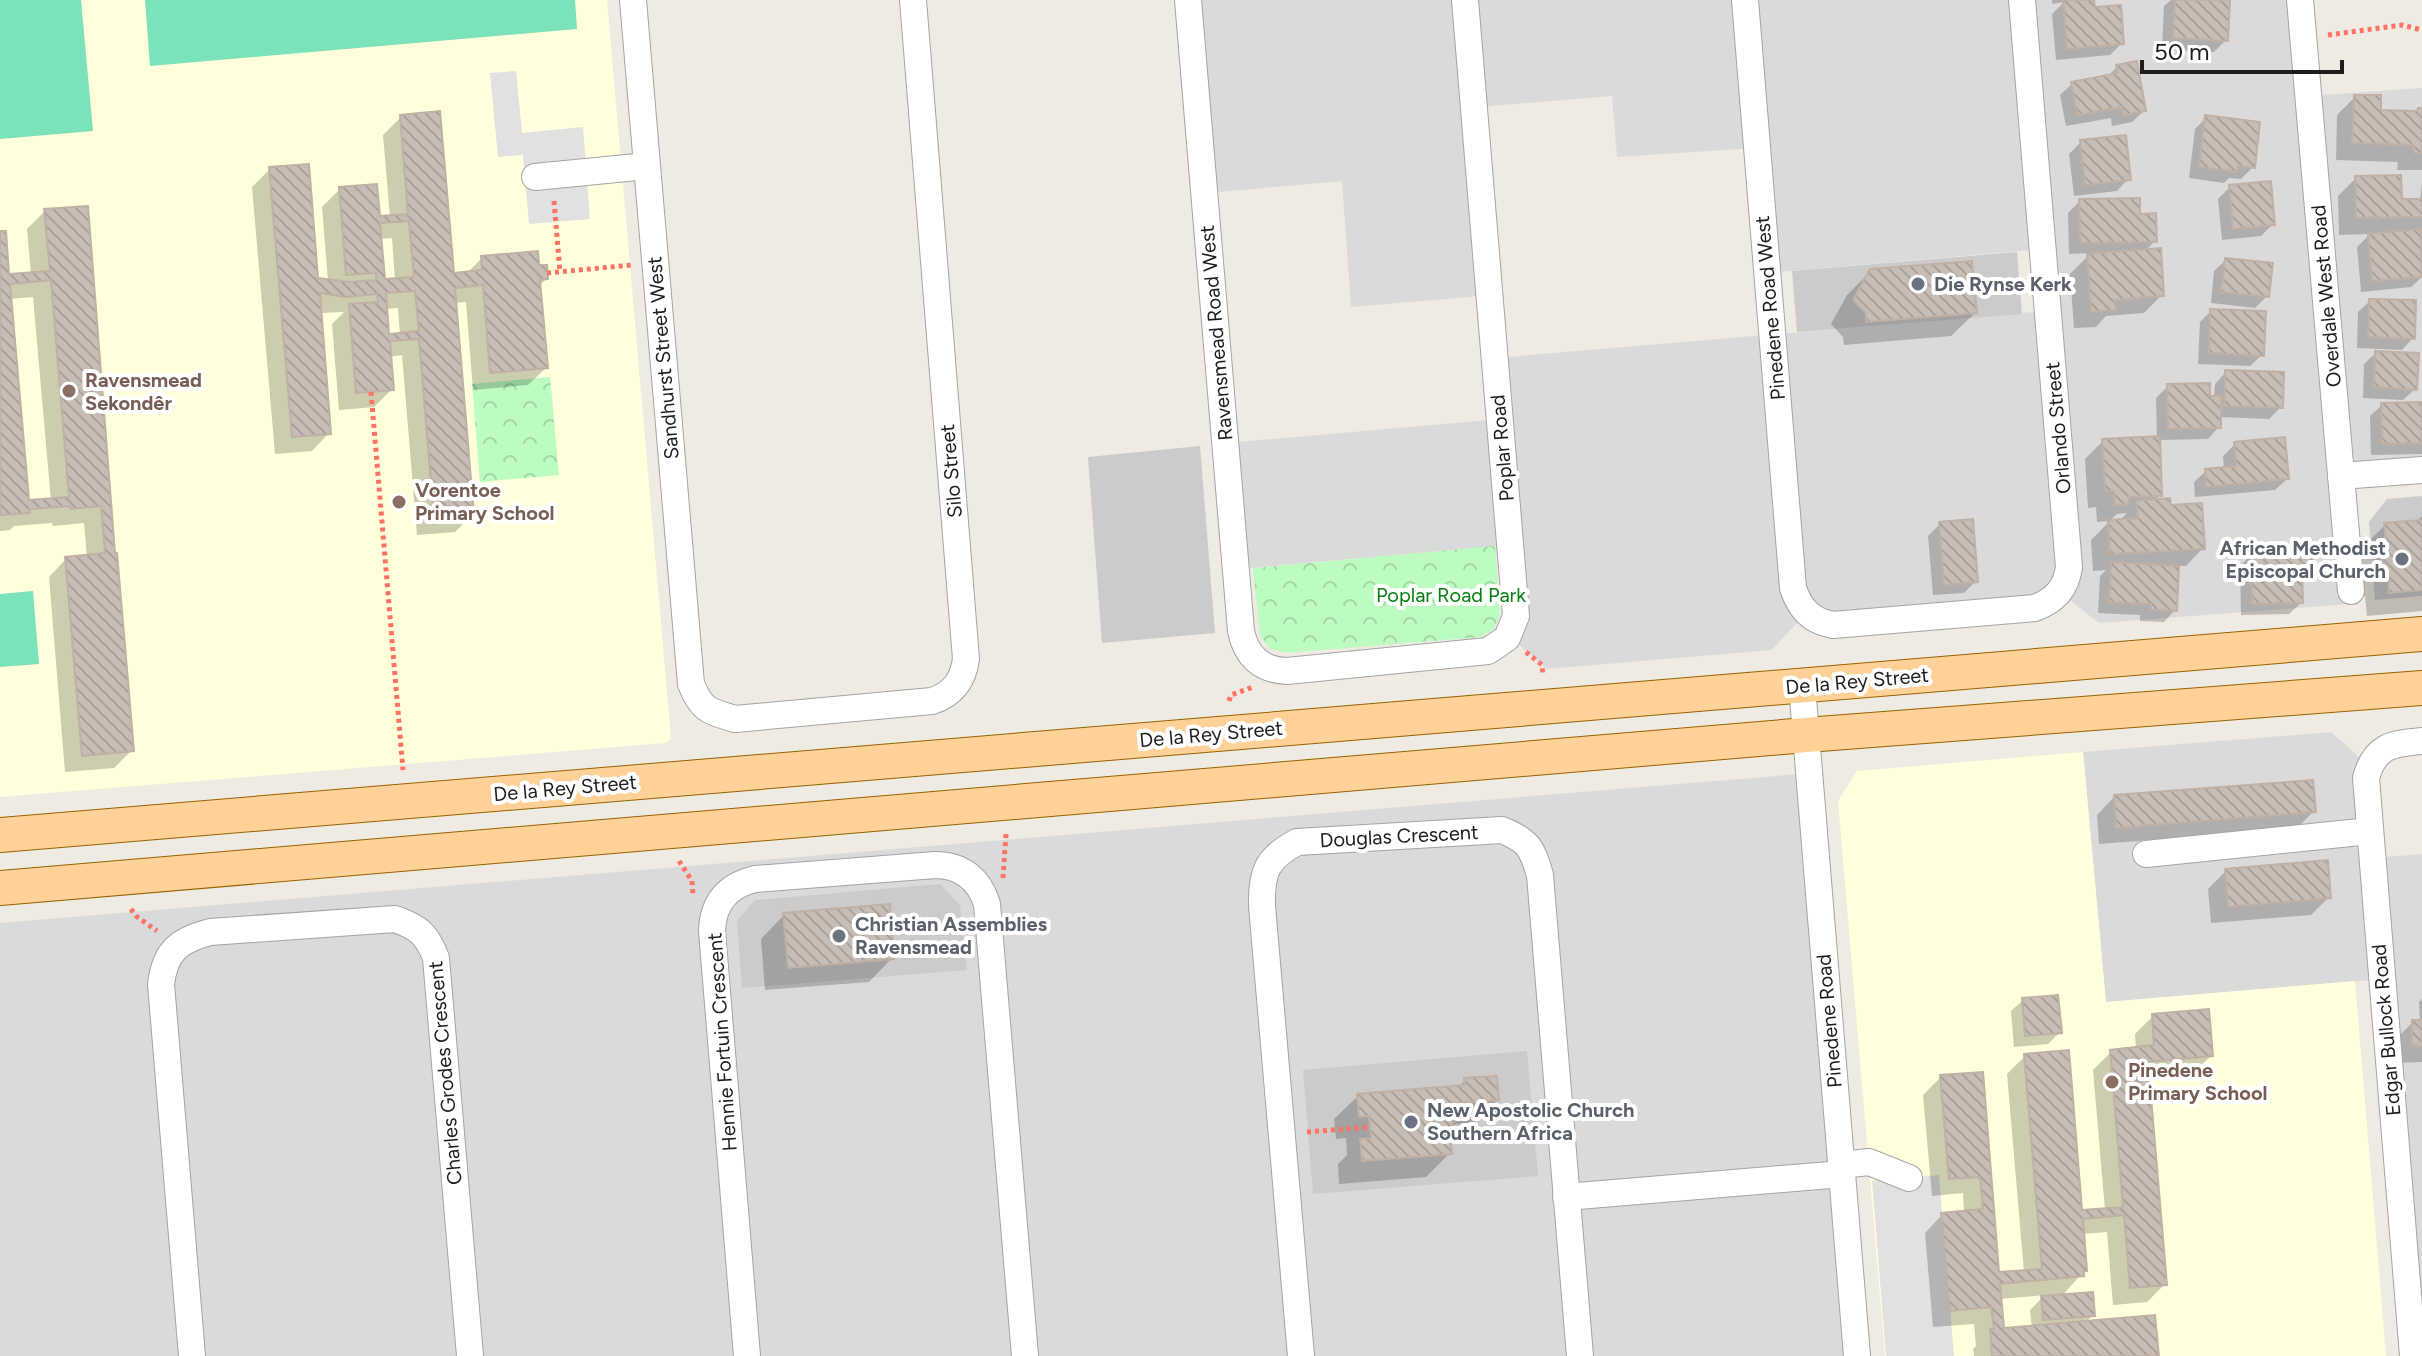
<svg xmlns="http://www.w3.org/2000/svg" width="2422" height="1356" font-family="Figtree,sans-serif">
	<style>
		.residential { fill: #dbdada }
		.education { fill: #ffffdb }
		.religious { fill: #cbcbcb }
		.park { fill: url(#park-crowns) }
		.pitch { fill: #7be2ba }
		.parking { fill: #e1e1e1 }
		.shadow { fill: #0003; fill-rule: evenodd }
		.building { fill: url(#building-back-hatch); stroke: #c1b0a4; stroke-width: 2; fill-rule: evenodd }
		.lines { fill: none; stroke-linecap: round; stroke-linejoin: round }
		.minor-casing { stroke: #a4a4a4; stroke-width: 28 }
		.major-casing { stroke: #966300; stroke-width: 36 }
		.path { stroke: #ff7263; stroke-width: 5; stroke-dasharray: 4 4; stroke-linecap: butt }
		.minor { stroke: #fff; stroke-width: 26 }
		.major { stroke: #ffd197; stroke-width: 34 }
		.worship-dot { fill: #6b7280; stroke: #fff; stroke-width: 3 }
		.education-dot { fill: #8d6e63; stroke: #fff; stroke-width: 3 }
		.labels { text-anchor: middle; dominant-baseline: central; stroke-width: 8; stroke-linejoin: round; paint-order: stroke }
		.worship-label { font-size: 20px; font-weight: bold; fill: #5b616d; stroke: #fff; text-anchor: start }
		.street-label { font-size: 20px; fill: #1d1d1d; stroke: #fff }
		.education-label { font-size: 20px; font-weight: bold; fill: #785e54; stroke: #fff; text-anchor: start }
		.park-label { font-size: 20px; fill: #06800f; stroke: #fff }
	</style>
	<defs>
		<pattern id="park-crowns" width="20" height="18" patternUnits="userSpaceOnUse" patternTransform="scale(2)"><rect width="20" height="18" fill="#bcfcc1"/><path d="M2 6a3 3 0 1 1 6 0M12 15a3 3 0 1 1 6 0" fill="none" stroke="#a1d8a5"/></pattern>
		<pattern id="building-back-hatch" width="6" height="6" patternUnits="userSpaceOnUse" patternTransform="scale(2)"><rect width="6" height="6" fill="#c7bdb5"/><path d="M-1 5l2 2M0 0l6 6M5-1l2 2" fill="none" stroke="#aaa29b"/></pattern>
	</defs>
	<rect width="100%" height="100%" fill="#efeae2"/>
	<g class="residential">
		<polygon points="1191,0 2298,0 2307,96 2422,88 2422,468 2339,475 2350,604 2099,623 2061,593 2054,600 1805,614 1772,650 1547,669 1510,637 1512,545 1237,569 1226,443 1501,419 1496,358 2047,311 2042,249 1766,273 1755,148 1617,157 1612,96 1477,107 1492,295 1351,307 1342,181 1208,193"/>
		<polygon points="2331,732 2370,767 2374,858 2422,854 2422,1356 2384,979 2106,1002 2083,752"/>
		<polygon points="1812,773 1860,1356 0,1356 0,923"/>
	</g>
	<g class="education">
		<polygon points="0,0 607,0 671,738 666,743 0,797"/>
		<polygon points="2083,752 2106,1002 2355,981 2386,1356 1885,1356 1838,801 1857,771"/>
	</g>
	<g class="religious">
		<polygon points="2017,252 2022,314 1797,332 1792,271"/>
		<polygon points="1200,446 1215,633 1102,643 1088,457"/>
		<polygon points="2422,496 2422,596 2375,600 2369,522 2387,499"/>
		<polygon points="940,884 960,905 967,970 742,988 737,921 755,900"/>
		<polygon points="1527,1051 1538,1176 1313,1194 1303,1070"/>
	</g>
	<g class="park">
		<polygon points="550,377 559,475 480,482 472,384"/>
		<polygon points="1495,546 1500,615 1493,630 1481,637 1286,653 1270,649 1260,635 1253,568"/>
	</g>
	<g class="pitch">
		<polygon points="0,0 81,0 93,131 0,139"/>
		<polygon points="145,0 575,0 577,29 150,66"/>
		<polygon points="33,591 39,664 0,667 0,594"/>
	</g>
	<g class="parking">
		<polygon points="516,71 522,133 583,127 590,219 529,224 523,155 498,157 490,73"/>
		<polygon points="1939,1175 1954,1356 1886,1356 1872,1181"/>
	</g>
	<g class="shadow">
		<polygon points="2052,0 2092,0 2093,9 2122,43 2110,55 2056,60 2052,14 2064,2 2052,4"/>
		<polygon points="2171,0 2228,0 2226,40 2214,52 2162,49 2164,6"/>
		<polygon points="2117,67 2144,111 2132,122 2112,126 2111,118 2066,126 2060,95 2072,84 2107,77"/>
		<polygon points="2355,97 2379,112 2422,111 2422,170 2397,170 2398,162 2336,160 2337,115"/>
		<path d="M401 117 452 275 466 274 482 258 537 268 546 279 539 286 546 368 528 385 473 390 466 302 455 303 472 515 455 532 417 535 402 355 389 357 392 389 374 407 339 410 332 324 344 312 319 313 329 433 312 451 275 454 252 187 270 169 317 279 328 281 322 207 340 189 378 218 390 217 383 135ZM392 238 395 280 383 281 379 239ZM398 308 400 335 388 336 385 309Z"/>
		<polygon points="2206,118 2253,167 2241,179 2229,178 2224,183 2189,178 2195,129"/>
		<polygon points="2081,142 2128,179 2117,191 2074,196 2069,154"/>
		<polygon points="2356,178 2400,201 2420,201 2422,183 2422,233 2420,233 2422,277 2411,287 2361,292 2357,247 2370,234 2339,235 2338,196"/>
		<polygon points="2230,187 2272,225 2261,236 2222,240 2218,199"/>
		<polygon points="2080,201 2155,241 2144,252 2162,295 2144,313 2106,316 2096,327 2074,328 2070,274 2091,253 2069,254 2068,213"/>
		<path d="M45 211 113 555 132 750 114 768 65 772 49 577 66 559 87 557 84 523 53 526 52 523 14 526 10 530 0 531V233L7 276 31 274 27 229ZM33 297 51 501 27 503 10 299Z"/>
		<polygon points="2226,260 2267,296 2255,308 2211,303 2214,271"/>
		<polygon points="1871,271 1975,313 1951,336 1844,345 1843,337 1831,324 1847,295"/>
		<polygon points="2370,301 2413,338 2402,350 2357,348 2358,312"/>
		<polygon points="2211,311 2262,355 2250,366 2198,364 2200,322"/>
		<polygon points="2376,353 2415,389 2403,400 2363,398 2364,364"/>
		<polygon points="2226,372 2281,407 2269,419 2219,417 2219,427 2208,439 2158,440 2160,495 2153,502 2169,507 2203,548 2186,566 2177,566 2175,610 2164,622 2140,621 2140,615 2098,613 2100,576 2106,570 2093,571 2091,540 2109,522 2118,522 2127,513 2117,514 2109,521 2097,522 2096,507 2088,508 2085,459 2103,441 2157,438 2156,398 2168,386 2214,398 2215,384"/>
		<polygon points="2422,404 2422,454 2371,455 2370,416 2382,405"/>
		<polygon points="2235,444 2287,479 2275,490 2195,497 2194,482 2206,471 2224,469 2223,456"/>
		<polygon points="2422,516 2422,611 2367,616 2365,596 2361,596 2359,569 2363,565 2361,549 2385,525 2416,523"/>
		<polygon points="1940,524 1976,581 1964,593 1933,595 1928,536"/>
		<polygon points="2252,554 2311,571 2301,581 2301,603 2289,614 2241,615 2240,566"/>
		<polygon points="2114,797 2314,811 2296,829 2099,844 2097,815"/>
		<polygon points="2226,871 2329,897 2311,915 2211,923 2208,889"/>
		<polygon points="784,915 892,958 869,982 765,990 761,939"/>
		<polygon points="2422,999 2422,1062 2395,1063 2395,1040 2413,1022 2420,1022 2419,1002"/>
		<polygon points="2023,1000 2060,1032 2048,1044 2014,1047 2011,1011"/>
		<path d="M2153 1016 2211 1056 2193 1073 2147 1077 2165 1284 2147 1302 2113 1305 2107 1232 2082 1234 2085 1270 2061 1297 2093 1315 2085 1323 2157 1356H1974L1973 1349 1976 1346 1974 1324 1933 1327 1925 1233 1942 1215 1964 1213 1963 1193 1932 1196 1923 1095 1941 1077 1981 1074 1998 1274 2024 1272 2007 1074 2025 1056 2080 1212 2105 1210 2093 1070 2111 1052 2136 1049 2135 1034ZM2045 1295 2030 1310 2032 1328 2002 1330 2000 1299Z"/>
		<polygon points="1465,1080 1497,1100 1474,1123 1451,1125 1451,1131 1448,1135 1450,1153 1426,1177 1339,1184 1338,1164 1347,1155 1346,1138 1336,1139 1334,1119 1358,1096 1458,1088"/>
	</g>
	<g class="building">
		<polygon points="2063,0 2094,0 2095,7 2121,5 2124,44 2067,49"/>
		<polygon points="2175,0 2230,0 2228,41 2173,38"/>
		<polygon points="2137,61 2146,111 2124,115 2122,107 2077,115 2071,82 2118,73 2116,65"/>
		<polygon points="2354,95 2381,95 2381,110 2417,111 2418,108 2422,108 2422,153 2414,153 2414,145 2352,143"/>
		<path d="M440 111 454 273 482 270 481 256 538 251 539 265H547L548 279 540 280 548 368 490 373 483 285 455 288 474 515 434 519 419 339 390 341 394 390 356 393 349 304 378 302 377 294 346 297 320 293 331 434 292 437 269 167 309 164 318 278 350 282 376 280V273L346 275 339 187 377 184 380 216 408 214 400 115ZM409 221 414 277 385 279 380 223ZM415 291 419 331 389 334 386 293Z"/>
		<polygon points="2205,115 2260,122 2255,168 2238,166 2237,172 2199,167"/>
		<polygon points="2126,135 2131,180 2085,185 2080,140"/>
		<polygon points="2401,175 2402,199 2422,199 2422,217 2356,218 2355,176"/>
		<polygon points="2271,181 2275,225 2233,229 2229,185"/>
		<polygon points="2140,198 2140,214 2156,213 2157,242 2080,243 2079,199"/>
		<path d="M88 206 115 553H117L134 751 82 756 65 557 105 553 101 506 70 509V506L29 509 30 513 0 515V231H6L9 274 50 271 44 209ZM51 280 69 497 29 500 10 284Z"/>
		<polygon points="2421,229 2422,277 2372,281 2368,234"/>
		<polygon points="2161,248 2164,296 2115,300 2116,310 2091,312 2087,254"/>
		<polygon points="2225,258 2273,263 2269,297 2221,292"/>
		<polygon points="1972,261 1977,313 1866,322 1866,313 1853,300 1870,269"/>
		<polygon points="2369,299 2416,300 2415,339 2368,337"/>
		<polygon points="2210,309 2266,311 2264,356 2209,353"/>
		<polygon points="2375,351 2419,353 2417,390 2374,387"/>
		<polygon points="2225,370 2284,372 2283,408 2224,406"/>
		<polygon points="2210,383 2210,396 2221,396 2221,428 2168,429 2167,384"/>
		<polygon points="2422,402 2422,443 2382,444 2381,403"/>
		<polygon points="2160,436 2162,496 2129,497 2129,504 2115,505 2114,491 2105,491 2102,439"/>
		<polygon points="2285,437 2289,479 2206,487 2205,469 2236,466 2234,442"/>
		<polygon points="2170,498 2171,505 2202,503 2205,549 2110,554 2108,520 2138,518 2136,501"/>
		<polygon points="1973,519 1978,582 1944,585 1939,522"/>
		<polygon points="2422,520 2422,590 2389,593 2388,573 2384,574 2381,544 2386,543 2384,523"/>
		<polygon points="2251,552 2313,552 2313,571 2302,572 2303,603 2252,604"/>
		<polygon points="2111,562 2179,566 2177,611 2151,610 2151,604 2109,602"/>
		<polygon points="2313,780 2316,812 2116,828 2114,795"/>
		<polygon points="2328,860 2331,898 2228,907 2225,869"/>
		<polygon points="890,904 894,959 788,968 783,913"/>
		<polygon points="2058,995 2062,1033 2025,1036 2022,998"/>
		<polygon points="2209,1009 2213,1056 2148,1062 2167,1285 2130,1288 2124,1215 2083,1219 2087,1271 2084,1271 2084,1276 2000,1284 2004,1328 2155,1315 2159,1356 1992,1356 1990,1329 1994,1329 1991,1307 1950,1311 1941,1213 1983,1209 1980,1177 1949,1179 1940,1075 1983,1072 1999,1272 2042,1269 2024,1054 2069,1050 2082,1210 2123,1207 2110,1050 2154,1045 2152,1014"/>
		<rect x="2412" y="1020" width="10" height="26"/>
		<polygon points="1497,1076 1499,1100 1448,1104 1449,1115 1452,1115 1453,1132 1450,1132 1452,1154 1362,1161 1360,1139 1371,1138 1369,1116 1359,1117 1357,1094 1465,1085 1464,1078"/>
		<polygon points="2093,1292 2095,1316 2043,1320 2041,1296"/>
	</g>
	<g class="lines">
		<defs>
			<g id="minor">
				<path d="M633 0 691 684C702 711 709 711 735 719L932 701C953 694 963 681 966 659L913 0"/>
				<path d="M1188 0 1241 631C1246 656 1261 670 1287 671L1488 651 1507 638 1516 616 1465 0"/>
				<path d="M1745 0 1793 588C1800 609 1811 621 1833 625L2035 608C2055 600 2066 589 2069 567L2022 0"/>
				<polyline points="2300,0 2351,591"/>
				<polyline points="535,177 647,166"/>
				<polyline points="2341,476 2422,470"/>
				<polyline points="1802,686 1857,1356"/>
				<polyline points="2146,854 2370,831"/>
				<polyline points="1841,1165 1869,1162 1909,1178"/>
				<polyline points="1566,1197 1842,1174"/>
				<path d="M192 1356 161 984C165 951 179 940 210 932L395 919C418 927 427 934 436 958L470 1356"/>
				<path d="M747 1356 712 931C713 903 727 886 755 879L935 865C962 865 979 879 987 904L1025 1356"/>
				<path d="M1301 1356 1262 906C1261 872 1267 858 1297 842L1502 830C1529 841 1532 848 1540 875L1580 1356"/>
				<path d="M2413 1356 2366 778C2375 745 2392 744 2422 741"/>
			</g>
			<g id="major">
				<polyline points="0,835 2422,634"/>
				<polyline points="0,888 1806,735 2422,688"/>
			</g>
		</defs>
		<use href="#minor" class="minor-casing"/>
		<use href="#major" class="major-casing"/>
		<g class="path">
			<polyline points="2328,35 2402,25 2422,30"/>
			<polyline points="554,201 560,272"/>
			<polyline points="547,273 632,265"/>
			<polyline points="371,392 403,770"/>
			<polyline points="1526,652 1542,665 1543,676"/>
			<polyline points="1229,701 1231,695 1253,687"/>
			<polyline points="679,861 692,881 693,896"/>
			<polyline points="1003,878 1006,834"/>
			<polyline points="131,909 136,916 157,931"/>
			<polyline points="1307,1132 1370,1127"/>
		</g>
		<use href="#minor" class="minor"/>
		<use href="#major" class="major"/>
	</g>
	<g class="worship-dot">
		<circle cx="1918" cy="284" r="8"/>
		<circle cx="2402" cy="559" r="8"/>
		<circle cx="839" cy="936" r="8"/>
		<circle cx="1411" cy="1122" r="8"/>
	</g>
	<g class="education-dot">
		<circle cx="69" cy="391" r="8"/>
		<circle cx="399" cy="502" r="8"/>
		<circle cx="2112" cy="1082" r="8"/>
	</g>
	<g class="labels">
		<g class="worship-label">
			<text x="1934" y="284">Die Rynse Kerk</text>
			<text x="2386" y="548" text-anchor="end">African Methodist<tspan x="2386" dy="23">Episcopal Church</tspan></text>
			<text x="855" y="924">Christian Assemblies<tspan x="855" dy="23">Ravensmead</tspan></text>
			<text x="1427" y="1110">New Apostolic Church<tspan x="1427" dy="23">Southern Africa</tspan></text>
		</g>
		<g class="street-label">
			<text transform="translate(2326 296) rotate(-95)">Overdale West Road</text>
			<text transform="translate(1770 308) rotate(-95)">Pinedene Road West</text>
			<text transform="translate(1216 333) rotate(-95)">Ravensmead Road West</text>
			<text transform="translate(663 358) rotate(-95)">Sandhurst Street West</text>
			<text transform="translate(2058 428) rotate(-95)">Orlando Street</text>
			<text transform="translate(1502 448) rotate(-95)">Poplar Road</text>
			<text transform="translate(951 471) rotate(-95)">Silo Street</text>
			<text transform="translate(1857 681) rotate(-5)">De la Rey Street</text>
			<text transform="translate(1211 734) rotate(-5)">De la Rey Street</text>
			<text transform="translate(565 788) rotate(-5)">De la Rey Street</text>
			<text transform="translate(1399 836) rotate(-3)">Douglas Crescent</text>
			<text transform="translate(1829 1021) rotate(-95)">Pinedene Road</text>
			<text transform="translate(2386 1030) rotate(-95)">Edgar Bullock Road</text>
			<text transform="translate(722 1042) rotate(-94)">Hennie Fortuin Crescent</text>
			<text transform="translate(445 1073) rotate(-95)">Charles Grodes Crescent</text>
		</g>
		<g class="education-label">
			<text x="85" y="380">Ravensmead<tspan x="85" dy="23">Sekondêr</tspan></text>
			<text x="415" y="490">Vorentoe<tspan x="415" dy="23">Primary School</tspan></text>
			<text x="2128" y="1070">Pinedene<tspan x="2128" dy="23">Primary School</tspan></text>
		</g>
		<g class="park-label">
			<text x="1451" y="595">Poplar Road Park</text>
		</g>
	</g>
	<path d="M2142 60v12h200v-12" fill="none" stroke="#1d1d1d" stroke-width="4"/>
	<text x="2154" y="60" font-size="24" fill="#1d1d1d" stroke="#ffffff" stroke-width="6" paint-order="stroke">50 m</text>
</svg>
